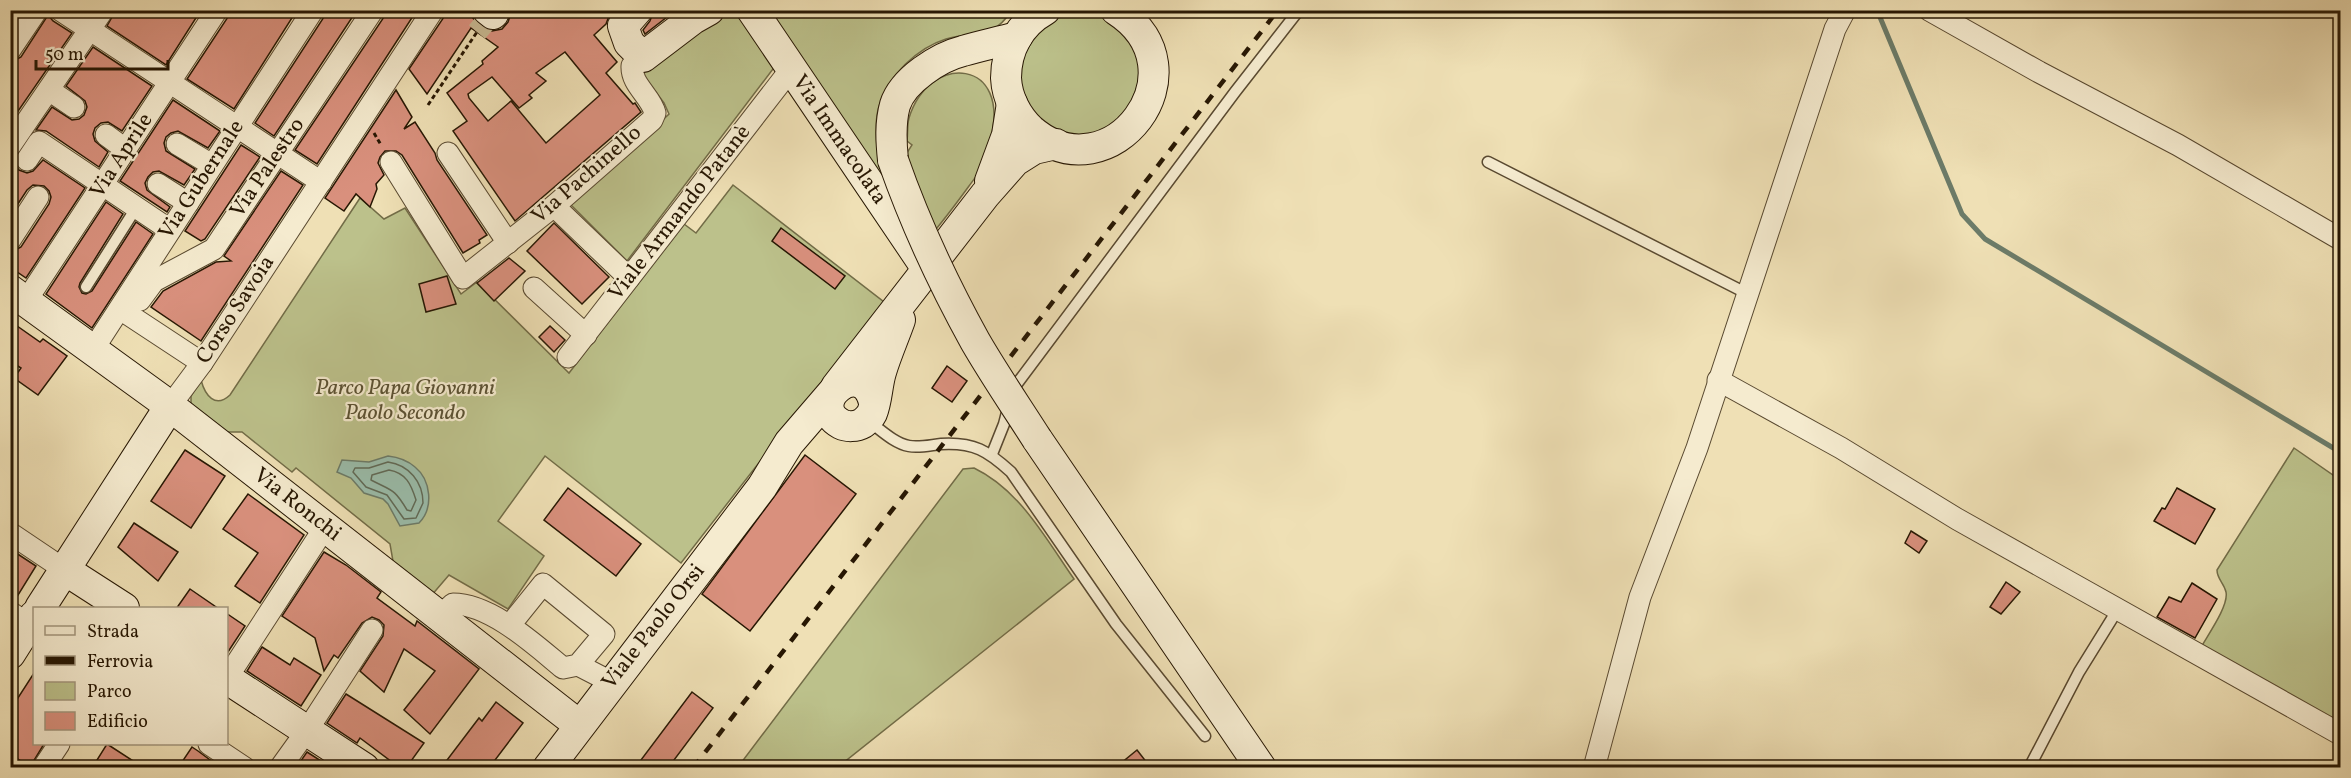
<svg xmlns="http://www.w3.org/2000/svg" width="2351" height="778" font-family="Vollkorn,serif">
	<style>
		.green { fill: #bcc18b; stroke: #726c47; stroke-width: 1.5 }
		.water { fill: #9abdab; stroke: #6c7b68; stroke-width: 1.5 }
		.lines { fill: none; stroke-linecap: round; stroke-linejoin: round }
		.shore { stroke: #606a57; stroke-width: 1.5 }
		.stream { stroke: #6c7b68; stroke-width: 5 }
		.building { fill: #d9907d; stroke: #271703; stroke-width: 1.5; fill-rule: evenodd }
		.street-tunnel { stroke: #c7b891; stroke-width: 21; stroke-dasharray: 21 10; stroke-linecap: butt }
		.lane-casing { stroke: #594930; stroke-width: 13 }
		.street-casing { stroke: #594930; stroke-width: 23 }
		.secondary-casing { stroke: #271703; stroke-width: 32 }
		.path { stroke: #271703; stroke-width: 3; stroke-dasharray: 4.5 3; stroke-linecap: butt }
		.lane { stroke: #f5ebcf; stroke-width: 10 }
		.street { stroke: #f5ebcf; stroke-width: 21 }
		.secondary { stroke: #f5ebcf; stroke-width: 30 }
		.rail { stroke: #271703; stroke-width: 4.5; stroke-dasharray: 10 10; stroke-linecap: butt }
		.secondary-bridge-casing { stroke: #271703; stroke-width: 32; stroke-linecap: butt }
		.secondary-bridge { stroke: #f5ebcf; stroke-width: 30 }
		.labels { text-anchor: middle; dominant-baseline: central; stroke-width: 4.5; stroke-linejoin: round; paint-order: stroke }
		.street-label { font-size: 22px; fill: #271703; stroke: #f5ebcf }
		.park-label { font-size: 22px; font-style: italic; fill: #5b5233; stroke: #f5ebcf }
	</style>
	<rect width="100%" height="100%" fill="#efe0b5"/>
	<filter id="stains"><feTurbulence type="fractalNoise" baseFrequency=".00333" numOctaves="4"/><feColorMatrix values="0 0 0 0 .2 0 0 0 0 .09 0 0 0 0 .02 0 0 0 .5 -.17"/></filter>
	<radialGradient id="worn" r=".72"><stop offset=".6" stop-color="#630" stop-opacity="0"/><stop offset="1" stop-color="#630" stop-opacity=".3"/></radialGradient>
	<g class="green">
		<path d="M762 11H1011C993 40 976 30 946 39 917 48 888 76 879 106 875 119 876 134 877 148L905 156 912 145 907 141C908 134 907 125 909 118 929 52 1013 58 990 141 988 148 987 157 984 163 981 171 974 179 969 186 953 208 938 228 920 248Z"/>
		<path d="M1066 11C1118 8 1124 23 1145 65L1124 122 1085 138 1045 127 1019 94 1020 52 1046 20Z"/>
		<polygon points="726,13 744,19 776,65 627,261 571,205 669,114 664,103 642,74 690,30"/>
		<path d="M733 185 884 302 681 563 545 456 498 521 544 556 508 609 449 575 431 596 394 567 390 544 296 468 292 472 242 432H224L191 405V396L201 380C205 395 215 409 230 395L360 198 384 219 405 208 461 294 477 282 569 373 684 224 696 233Z"/>
		<path d="M2294 448 2340 480V728L2200 649C2207 636 2229 606 2226 592 2224 583 2217 579 2217 570Z"/>
		<path d="M974 468C1020 490 1046 539 1074 579L838 767H738L963 469Z"/>
	</g>
	<path class="water" d="M388 456C397 457 407 460 415 467 431 480 434 508 419 523L400 526 388 504 383 499 364 493 351 478 337 472 342 460 369 462Z"/>
	<g class="lines">
		<g class="shore">
			<path d="M388 462C409 465 423 482 423 503L416 518 404 519 387 495 366 487 353 472 355 468H369Z"/>
			<path d="M389 470C406 473 411 484 416 500L411 511 407 510C394 488 392 491 371 480L372 475Z"/>
		</g>
		<polyline class="stream" points="1877,10 1962,214 1985,239 2340,452"/>
	</g>
	<g class="building">
		<polygon points="10,10 21,10 10,26"/>
		<polygon points="116,10 201,10 166,65 107,26"/>
		<polygon points="230,10 297,10 234,109 187,79 228,17"/>
		<polygon points="326,10 357,10 274,136 255,123 324,17"/>
		<polygon points="386,10 417,10 317,164 295,150 384,17"/>
		<path d="M446 10H471L472 17 477 23 492 31 502 29 508 22 512 10H602L609 16 606 24 594 35 617 62 606 73 633 104 635 103 641 112 515 221 453 131 467 121 447 93 483 64 482 61 498 47 471 28 427 94 409 69 444 17ZM565 52 600 95 546 143 511 101 488 121 469 98 468 94 492 77 519 108 532 98 529 95 546 81 536 73Z"/>
		<polygon points="654,10 676,10 645,34 643,30 650,21"/>
		<polygon points="48,15 53,21 72,33 14,117 10,114 10,63 21,57"/>
		<polygon points="93,47 152,86 122,131 108,122 101,123 95,128 93,134 95,141 108,152 99,167 46,131 36,130 52,107 72,120 79,119 84,115 87,107 85,101 66,86"/>
		<polygon points="396,90 412,117 404,129 415,122 435,153 437,160 487,235 479,240 480,243 463,253 402,155 396,151 385,151 380,157 378,163 384,175 376,184 377,189 370,207 356,194 344,211 325,198"/>
		<polygon points="173,100 220,131 208,148 178,131 171,133 166,137 164,143 166,151 195,169 184,185 159,171 153,172 148,177 145,183 147,190 170,207 167,212 120,181"/>
		<polygon points="241,145 260,157 205,239 201,241 185,231"/>
		<polygon points="10,159 19,170 27,173 33,171 43,160 85,188 26,278 10,267 10,253 21,247 49,204 51,197 49,191 44,186 33,185 27,190 10,216"/>
		<polygon points="281,171 303,185 201,341 151,307 163,291 216,262 231,261 224,256"/>
		<polygon points="106,202 123,214 80,283 79,287 82,293 86,294 92,291 136,222 153,234 92,328 46,294"/>
		<polygon points="554,223 609,277 582,304 527,251"/>
		<polygon points="781,228 845,276 835,289 772,241"/>
		<polygon points="509,258 525,271 494,301 477,283"/>
		<polygon points="447,276 456,304 426,312 419,284"/>
		<polygon points="10,321 40,342 43,339 67,356 38,395 14,378 21,368 10,361"/>
		<polygon points="550,326 565,340 554,352 539,337"/>
		<polygon points="947,366 967,381 952,402 932,388"/>
		<polygon points="185,450 225,476 191,528 151,501"/>
		<polygon points="805,455 856,494 750,631 702,594"/>
		<polygon points="568,488 641,544 616,576 544,520"/>
		<polygon points="2177,488 2215,509 2195,544 2154,521 2162,508 2165,509"/>
		<polygon points="248,494 304,535 260,603 235,586 258,553 223,529"/>
		<polygon points="134,523 178,552 158,581 118,547"/>
		<polygon points="1911,531 1927,541 1919,553 1905,543"/>
		<polygon points="10,549 36,566 15,600 10,599"/>
		<polygon points="324,552 346,565 381,592 377,598 415,626 417,621 479,669 430,734 404,710 435,671 404,649 384,692 360,671 383,636 384,625 379,620 372,617 362,623 338,658 334,655 324,671 315,638 282,616"/>
		<polygon points="2006,582 2020,592 2001,614 1990,607"/>
		<polygon points="2192,583 2217,599 2195,638 2157,617 2169,597 2181,602"/>
		<polygon points="190,589 219,609 176,609"/>
		<polygon points="226,613 245,626 226,655"/>
		<polygon points="262,647 290,665 294,658 321,675 301,706 247,671"/>
		<polygon points="34,673 34,744 44,744 30,767 10,754 10,697 16,701"/>
		<polygon points="692,692 713,708 668,768 635,768"/>
		<polygon points="346,694 424,743 406,768 400,768 360,738 357,743 327,723"/>
		<polygon points="496,702 523,723 489,768 441,768 479,718 482,721"/>
		<polygon points="107,744 144,768 92,768"/>
		<polygon points="192,747 198,751 221,768 178,768"/>
		<polygon points="1137,750 1151,768 1115,768"/>
		<polygon points="307,752 332,768 296,768"/>
	</g>
	<g class="lines">
		<polyline class="street-tunnel" points="477,32 488,19"/>
		<defs>
			<g id="lane">
				<polyline points="1488,162 1748,294"/>
				<polyline points="86,287 136,208"/>
				<path d="M870 422C881 430 894 443 909 446 919 448 931 445 941 444 974 442 988 451 1011 472L1116 624 1205 736"/>
				<polyline points="992,454 1004,424 1013,389 1235,92 1299,10"/>
				<polyline points="2029,768 2079,672 2118,609"/>
			</g>
			<g id="street">
				<polyline points="60,10 321,182"/>
				<polyline points="1929,10 2039,72 2178,145 2340,239"/>
				<polyline points="10,50 37,10"/>
				<polyline points="49,90 74,107"/>
				<polyline points="106,135 125,149"/>
				<polyline points="177,144 212,165"/>
				<polyline points="10,146 103,10"/>
				<polyline points="448,153 508,243"/>
				<polyline points="27,160 39,142 170,230"/>
				<path d="M391 162 463 278 554 206 652 120 655 113C651 96 631 85 632 66L643 57"/>
				<polyline points="158,184 188,203"/>
				<polyline points="554,206 629,278"/>
				<polyline points="10,240 38,197"/>
				<polyline points="534,288 586,335"/>
				<polyline points="137,300 140,300 154,281 214,249 373,10"/>
				<polyline points="26,301 217,10"/>
				<polyline points="120,309 202,363"/>
				<polyline points="92,351 313,10"/>
				<polyline points="568,357 791,69"/>
				<polyline points="1718,380 1841,448 1957,519 2340,734"/>
				<polyline points="170,406 202,363 433,10"/>
				<polyline points="10,533 65,570"/>
				<polyline points="10,612 34,628"/>
				<path d="M440 616 453 604C491 604 535 645 563 668L578 665 604 634 543 584 510 625"/>
				<polyline points="578,665 611,682"/>
				<polyline points="227,678 325,527"/>
				<polyline points="209,744 245,768"/>
				<polyline points="43,768 59,744"/>
				<polyline points="280,768 308,729 372,630"/>
				<polyline points="1594,768 1640,597 1697,448 1835,29 1845,10"/>
			</g>
			<g id="secondary">
				<polyline points="488,10 493,14 495,10"/>
				<polyline points="637,10 623,26 629,43 643,57 693,19 709,10"/>
				<polyline points="752,10 927,269"/>
				<path d="M1045 10C1020 24 1006 49 1006 78 1007 98 1017 117 1031 130 1110 198 1209 70 1116 10"/>
				<path d="M893 160C891 141 890 123 895 105 903 80 939 57 963 51 980 46 999 42 1017 37"/>
				<polyline points="990,181 1007,135 1012,103"/>
				<polyline points="10,290 170,406 579,725"/>
				<polyline points="836,387 985,195 1015,161 1034,149 1056,144"/>
				<path d="M874 402C862 354 803 403 841 424 847 427 856 427 863 423 867 420 870 417 872 413 877 401 877 385 881 372 886 355 894 337 900 320"/>
				<polyline points="1037,439 1261,768"/>
				<polyline points="65,570 124,608"/>
				<polyline points="40,608 170,406"/>
				<polyline points="10,654 34,616"/>
				<polyline points="226,678 364,768"/>
				<polyline points="548,768 762,487 789,443 832,393"/>
			</g>
		</defs>
		<use href="#lane" class="lane-casing"/>
		<use href="#street" class="street-casing"/>
		<use href="#secondary" class="secondary-casing"/>
		<g class="path">
			<polyline points="428,105 477,32"/>
			<polyline points="374,133 381,145"/>
		</g>
		<use href="#lane" class="lane"/>
		<use href="#street" class="street"/>
		<use href="#secondary" class="secondary"/>
		<polyline class="rail" points="693,768 1278,10"/>
		<defs>
			<path id="secondary-bridge" d="M893 160C915 223 943 283 975 341 994 374 1016 406 1037 439"/>
		</defs>
		<use href="#secondary-bridge" class="secondary-bridge-casing"/>
		<use href="#secondary-bridge" class="secondary-bridge"/>
	</g>
	<g class="labels">
		<g class="street-label">
			<text transform="translate(839 140) rotate(56)">Via Immacolata</text>
			<text transform="translate(122 156) rotate(-57)">Via Aprile</text>
			<text transform="translate(268 168) rotate(-56)">Via Palestro</text>
			<text transform="translate(587 175) rotate(-41)">Via Pachinello</text>
			<text transform="translate(202 180) rotate(-57)">Via Gubernale</text>
			<text transform="translate(680 213) rotate(-52)">Viale Armando Patanè</text>
			<text transform="translate(236 310) rotate(-57)">Corso Savoia</text>
			<text transform="translate(297 505) rotate(38)">Via Ronchi</text>
			<text transform="translate(654 627) rotate(-52)">Viale Paolo Orsi</text>
		</g>
		<g class="park-label">
			<text x="405" y="388">Parco Papa Giovanni<tspan x="405" dy="25">Paolo Secondo</tspan></text>
		</g>
	</g>
	<rect width="2351" height="778" fill="none" stroke="#efe0b5" stroke-width="36"/>
	<rect x="12" y="12" width="2327" height="754" fill="none" stroke="#271703" stroke-width="3"/>
	<rect x="18" y="18" width="2315" height="742" fill="none" stroke="#271703" stroke-width="1.5"/>
	<rect x="33" y="607" width="195" height="138" fill="#f5ebcf" stroke="#a3967d" stroke-width="1.5"/>
	<rect x="45" y="626" width="30" height="9" fill="#f5ebcf" stroke="#a3967d" stroke-width="1.5"/>
	<text x="87" y="637" font-size="18" fill="#271703">Strada</text>
	<rect x="45" y="656" width="30" height="9" fill="#271703" stroke="#a3967d" stroke-width="1.5"/>
	<text x="87" y="667" font-size="18" fill="#271703">Ferrovia</text>
	<rect x="45" y="682" width="30" height="18" fill="#bcc18b" stroke="#a3967d" stroke-width="1.5"/>
	<text x="87" y="697" font-size="18" fill="#271703">Parco</text>
	<rect x="45" y="712" width="30" height="18" fill="#d9907d" stroke="#a3967d" stroke-width="1.5"/>
	<text x="87" y="727" font-size="18" fill="#271703">Edificio</text>
	<path d="M36 60v9h132v-9" fill="none" stroke="#271703" stroke-width="3"/>
	<text x="45" y="60" font-size="18" fill="#271703" stroke="#f5ebcf" stroke-width="4.5" paint-order="stroke">50 m</text>
	<rect width="100%" height="100%" filter="url(#stains)"/>
	<rect width="100%" height="100%" fill="url(#worn)"/>
</svg>
